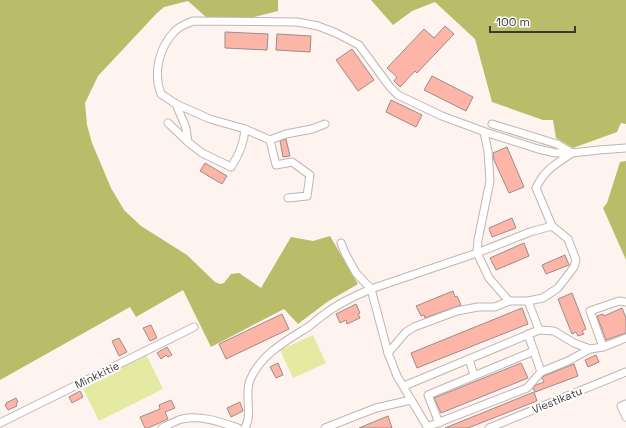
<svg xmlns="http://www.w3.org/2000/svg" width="626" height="428" font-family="'Space Grotesk',sans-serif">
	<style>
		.green { fill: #e5eaa2 }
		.forest { fill: #b9bd6a }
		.building { fill: #fcb5a7; stroke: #998e8b }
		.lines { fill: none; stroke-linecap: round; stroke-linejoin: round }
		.minor-casing { stroke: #c0b5b0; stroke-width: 9 }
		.minor { stroke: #fff; stroke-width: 7 }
		.labels { text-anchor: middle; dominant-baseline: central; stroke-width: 4; stroke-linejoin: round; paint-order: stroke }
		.street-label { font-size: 11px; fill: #3c3836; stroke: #fff }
	</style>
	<rect width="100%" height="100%" fill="#fef3ee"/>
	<g class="green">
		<polygon points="313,335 326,363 293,378 280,350"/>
		<polygon points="146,354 163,389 99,421 81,385"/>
	</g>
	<g class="forest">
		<polygon points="0,0 278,0 278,11 250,18 207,18 188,1 164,7 156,14 98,76 85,103 87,125 92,143 111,188 124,210 141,226 187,255 215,282 220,284 224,283 231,274 239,273 261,288 291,237 313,241 330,236 358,284 327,302 298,324 284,309 211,347 183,290 136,317 130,307 0,380"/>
		<polygon points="371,0 626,0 626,124 621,123 617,132 573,148 556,138 553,120 543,120 492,102 475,39 435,2 412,11 393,25"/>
		<polygon points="626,161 626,260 603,208 607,203 620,162"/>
	</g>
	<g class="building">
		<polygon points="445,26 454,34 417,73 415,71 400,87 394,81 397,77 387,68 424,29 434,38"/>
		<polygon points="225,32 268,34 267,50 225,48"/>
		<polygon points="277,34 311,36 310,52 276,50"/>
		<polygon points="352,49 374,80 358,91 336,60"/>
		<polygon points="432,76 473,97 466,111 424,90"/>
		<polygon points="391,100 422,115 416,127 386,112"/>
		<polygon points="286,139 290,156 283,157 280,141"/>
		<polygon points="507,147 524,187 509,193 494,160 493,153"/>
		<polygon points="205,163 227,176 222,184 200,171"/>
		<polygon points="512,218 516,228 492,237 489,228"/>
		<polygon points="524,243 529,256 496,270 490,258"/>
		<polygon points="565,255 569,265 546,274 542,265"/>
		<polygon points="453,291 455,297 457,296 461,305 425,318 424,315 421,316 416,306"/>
		<polygon points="572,293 586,329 582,331 584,334 578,336 576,332 572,334 558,299"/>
		<polygon points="356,304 360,313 358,314 360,318 347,324 346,320 340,323 336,314"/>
		<polygon points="522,308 528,324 417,368 411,353"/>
		<polygon points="622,308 626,318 626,333 606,340 597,316 603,314 604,316"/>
		<polygon points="282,314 289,329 226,359 219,344"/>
		<polygon points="151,325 157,338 150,341 143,328"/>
		<polygon points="119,338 127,352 119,356 112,341"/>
		<polygon points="167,347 172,355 168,357 166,355 161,359 157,353"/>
		<polygon points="596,355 599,362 588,367 585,360"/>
		<polygon points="278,363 283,375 276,378 270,367"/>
		<polygon points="521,363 528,378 441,413 434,398"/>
		<polygon points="574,364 578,376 535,392 533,388 536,385 544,382 542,378 544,376"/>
		<polygon points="80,391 83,397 72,403 69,397"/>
		<polygon points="534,392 537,401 468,428 445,428"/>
		<polygon points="16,398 18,402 16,404 17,406 8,410 5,405 7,404 6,403"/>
		<polygon points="171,400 175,408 165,412 168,419 148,428 145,428 140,417 160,409 159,405"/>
		<polygon points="240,402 243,411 231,417 227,408"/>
		<polygon points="388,416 392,428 359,428"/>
	</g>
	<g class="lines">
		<defs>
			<g id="minor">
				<path d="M176 104 186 128 188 142 202 153 231 167C239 155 244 144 245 129"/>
				<polyline points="168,123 188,142"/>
				<path d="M484 132 488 151 490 181 478 240 477 253 489 278 509 301H528L543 298 558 288 574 267 576 260 568 239 552 226 536 188C545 169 555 165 572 153L557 144 492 124"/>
				<polyline points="270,140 286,134 312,129 325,124"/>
				<path d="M288 198 307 196 310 175 292 162 276 165 270 140 245 129 210 119 176 104 161 94C153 73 159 48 174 32 179 26 186 24 193 21L297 22 318 26 336 33 359 45 390 87 398 95 442 116 488 133 538 149 556 153H572L599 150 626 148"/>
				<polyline points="341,243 345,253 356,273 371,289 388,353 397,376 428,428"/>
				<polyline points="528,301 539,330"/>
				<polyline points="528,334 541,372"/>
				<polyline points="603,347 590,311 619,301 626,302"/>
				<polyline points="388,353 406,332 414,327 457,311 478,307 495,307 509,301"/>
				<polyline points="469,359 474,375"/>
				<polyline points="404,386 539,330 554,331 574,343 590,349 603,347 626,338"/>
				<polyline points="626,404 621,406 626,417"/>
				<polyline points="0,423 194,327"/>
				<polyline points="439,423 428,395 534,351"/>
				<polyline points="427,427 527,388 541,372 568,361 590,349"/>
				<path d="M162 428C168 425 175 421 182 419 202 415 220 422 238 428"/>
				<path d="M245 428C253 414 244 395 250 380 261 354 286 341 308 327 313 324 317 319 322 316 337 304 354 296 371 289L477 253 530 232 552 226"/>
				<polyline points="325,428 376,408 411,400"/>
				<polyline points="489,428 626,372"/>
			</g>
		</defs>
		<use href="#minor" class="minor-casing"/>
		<use href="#minor" class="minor"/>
	</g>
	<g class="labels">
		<g class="street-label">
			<text transform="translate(97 375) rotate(-26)">Minkkitie</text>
			<text transform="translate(557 400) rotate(-22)">Viestikatu</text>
		</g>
	</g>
	<path d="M490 26v6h85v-6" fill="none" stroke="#3c3836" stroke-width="2"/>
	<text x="496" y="26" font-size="12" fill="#3c3836" stroke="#ffffff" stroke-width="3" paint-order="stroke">100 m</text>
</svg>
